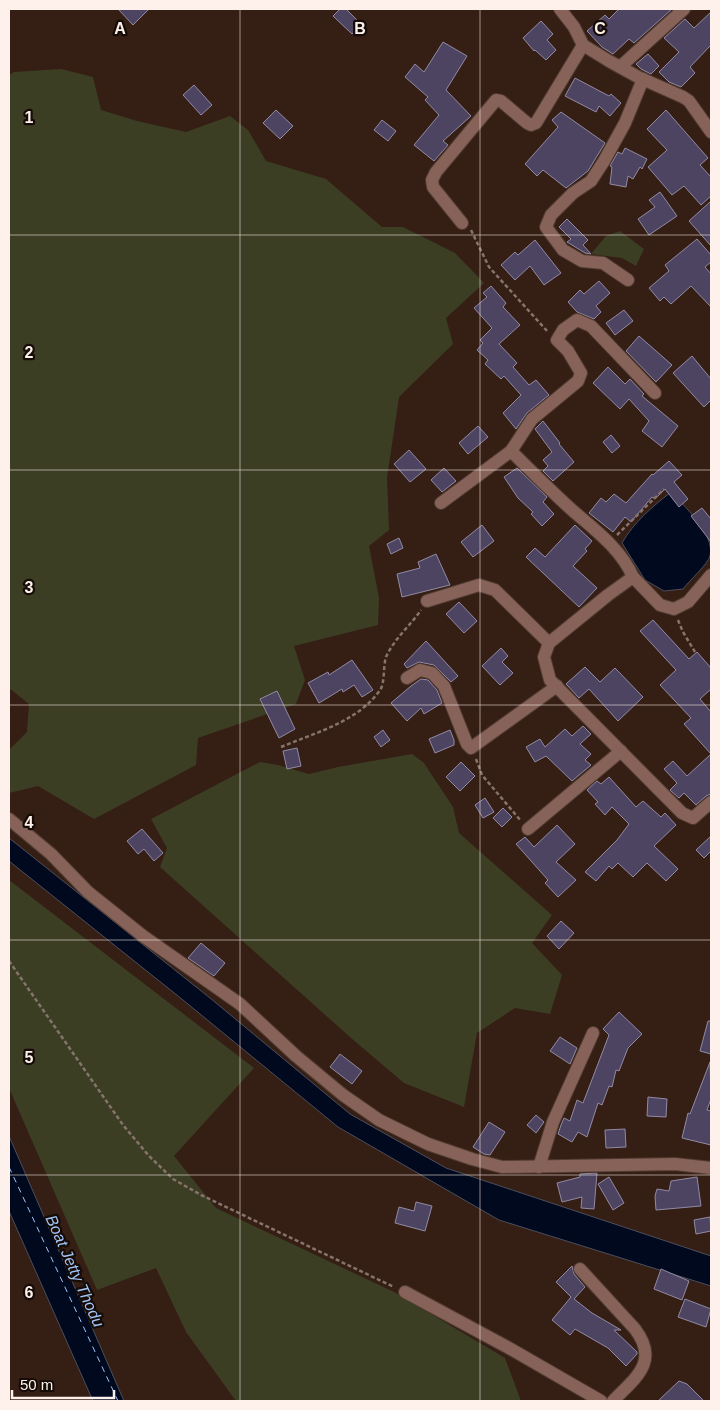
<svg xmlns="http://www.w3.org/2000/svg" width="720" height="1410" font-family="Arial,sans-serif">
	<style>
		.green { fill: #3c3e24 }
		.water { fill: #00091e; stroke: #4c4f5c }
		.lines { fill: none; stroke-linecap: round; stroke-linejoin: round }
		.ferry { stroke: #a2c5f7; stroke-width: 1; stroke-dasharray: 6 5; stroke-linecap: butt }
		.building { fill: #4d4461; stroke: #928aa5 }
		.minor-casing { stroke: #513c32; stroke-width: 14 }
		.path { stroke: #86736b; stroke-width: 2.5; stroke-dasharray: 4 2.5; stroke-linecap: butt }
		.minor { stroke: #866259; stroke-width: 12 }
		.grid { fill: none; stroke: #fef1eb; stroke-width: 1; stroke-opacity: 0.55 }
		.labels { text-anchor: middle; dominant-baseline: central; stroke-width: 4.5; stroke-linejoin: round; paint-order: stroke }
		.water-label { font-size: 16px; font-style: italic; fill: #a2c5f7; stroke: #150b07 }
		.grid-label { font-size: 16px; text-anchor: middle; font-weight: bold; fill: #fef1eb; stroke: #150b07; stroke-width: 4.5; stroke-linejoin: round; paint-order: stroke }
	</style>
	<rect width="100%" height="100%" fill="#351e14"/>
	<g class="green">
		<polygon points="61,69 93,77 101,110 137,121 186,132 230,116 248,130 266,161 326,179 382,227 403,227 455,253 484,283 446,318 453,344 399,397 387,478 389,530 369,546 379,598 378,625 294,646 305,680 296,704 198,738 196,765 94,819 38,786 9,793 9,750 27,732 29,704 9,688 9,75 14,72"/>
		<polygon points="620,231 644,249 636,266 622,258 591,254 606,236"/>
		<polygon points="412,754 424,763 453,807 459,833 552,915 532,943 562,975 550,1014 515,1008 477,1033 464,1107 404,1083 351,1038 160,867 167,848 151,819 260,762 278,765 309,774 338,767"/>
		<polygon points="9,880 254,1068 174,1156 216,1208 394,1292 505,1358 521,1401 236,1401 186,1332 156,1268 97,1290 9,1088"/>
	</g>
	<g class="water">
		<path d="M671 492C685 507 715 534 710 556 708 564 689 581 683 589L664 591 645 580 622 543C634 522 652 507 671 492Z"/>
		<polygon points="9,838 210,998 350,1114 446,1168 711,1256 711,1286 499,1220 338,1127 183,1000 9,861"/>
		<polygon points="9,1136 124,1401 93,1401 9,1211"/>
	</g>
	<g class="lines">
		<polyline class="ferry" points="9,1167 118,1401"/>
	</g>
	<g class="building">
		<polygon points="118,9 149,9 133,25"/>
		<polygon points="340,9 346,9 361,24 352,34 333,16"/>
		<polygon points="619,9 672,9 634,43 629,39 613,54 602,47 587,31 605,15 609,19"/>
		<polygon points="711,12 711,45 690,67 695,73 681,87 669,82 659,72 679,52 664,38 685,19 694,28"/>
		<polygon points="541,21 553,34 547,40 556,50 546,60 535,50 534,51 523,38"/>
		<polygon points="443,42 467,56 446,90 471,116 443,141 448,145 434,161 414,145 439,115 425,100 428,97 405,77 415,64 424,72"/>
		<polygon points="648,54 659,66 651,74 641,69 636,64"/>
		<polygon points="575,78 609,96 611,94 621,103 610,116 599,106 596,112 565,96"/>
		<polygon points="194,85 212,105 201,115 183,95"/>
		<polygon points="276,110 293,126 280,139 263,123"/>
		<polygon points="666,110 708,158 700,165 711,177 711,196 701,205 684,186 672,195 648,167 667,150 647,129"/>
		<polygon points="561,112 605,143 588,171 566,188 543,170 537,176 525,164 558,127 552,120"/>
		<polygon points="382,120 396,131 388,141 374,130"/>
		<polygon points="625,148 647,159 642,169 640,167 633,179 628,176 626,187 610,184 612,167 610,166 618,152 622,154"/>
		<polygon points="660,192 677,216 649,235 638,219 655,207 649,200"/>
		<polygon points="711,201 711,246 689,221"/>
		<polygon points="567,219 588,240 583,245 591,254 585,253 567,242 571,239 559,227"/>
		<polygon points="697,239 711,255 711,262 705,267 711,274 711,307 691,286 671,304 664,297 660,301 649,288 669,271 665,265"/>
		<polygon points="535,240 561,273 544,285 530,266 515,280 501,265 515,252 518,255"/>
		<polygon points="599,281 610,293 596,306 601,312 594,319 577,312 568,302 580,290 584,294"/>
		<polygon points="491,286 506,303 503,307 520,325 499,344 517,363 513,367 529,385 536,380 549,395 527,413 516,429 503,413 521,395 504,376 501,379 485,364 488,360 477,350 483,343 480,340 492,328 474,308 487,297 483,293"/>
		<polygon points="624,310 633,321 615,335 606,323"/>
		<polygon points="639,336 672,365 656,382 626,351"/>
		<polygon points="692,356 711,379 711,400 704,407 673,373"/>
		<polygon points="608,367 625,384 630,379 644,394 642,396 678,426 662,447 642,431 649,421 629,399 620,409 593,383"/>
		<polygon points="543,421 560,443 559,444 574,462 553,481 543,471 548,466 543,460 552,452 535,429"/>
		<polygon points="478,426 488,437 468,454 459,443"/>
		<polygon points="611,435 620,446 612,453 603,442"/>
		<polygon points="409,450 426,469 410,482 394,464"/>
		<polygon points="669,461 682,475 674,482 688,499 679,507 665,489 655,499 652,497 631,522 625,517 613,532 589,513 601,498 606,502 614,494 626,503 652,474 653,475"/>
		<polygon points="444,468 456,481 442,492 431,480"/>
		<polygon points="517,468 547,497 543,502 554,514 542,526 531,514 533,512 518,498 504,477"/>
		<polygon points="702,508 711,519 711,542 691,516"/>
		<polygon points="482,525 494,541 473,557 461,542"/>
		<polygon points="575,525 592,541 585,549 587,551 573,566 597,588 579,607 526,557 535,548 545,557"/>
		<polygon points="399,538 403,548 391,554 387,544"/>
		<polygon points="436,554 450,585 402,597 397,574 420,568 418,562"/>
		<polygon points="459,602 477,621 464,633 446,614"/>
		<polygon points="653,620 689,659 697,652 711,668 711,689 700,699 711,712 711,794 706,796 696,805 684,793 679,798 670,790 677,783 664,769 673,761 687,776 711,754 684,724 691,718 660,685 676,670 640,631"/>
		<polygon points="426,641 458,676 451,682 434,665 419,662 407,668 404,664"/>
		<polygon points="501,648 508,656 502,662 513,673 500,685 482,666"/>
		<polygon points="352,660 373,690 362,697 354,685 343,692 342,689 319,703 308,683 328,672 329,675"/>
		<polygon points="585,667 600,682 615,668 643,697 618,721 589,689 579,698 566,684"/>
		<polygon points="421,679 428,680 437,690 442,703 424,714 421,708 407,721 391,703 411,686"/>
		<polygon points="277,691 295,729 279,738 260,699"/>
		<polygon points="583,726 591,734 580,744 591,754 585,760 591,765 572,781 546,756 535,762 526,747 540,739 545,747 565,729 572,736"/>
		<polygon points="383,730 390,740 381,747 374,737"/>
		<polygon points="450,730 454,740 454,745 435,753 429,739"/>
		<polygon points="297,748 301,766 287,769 283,751"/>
		<polygon points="461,762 475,776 460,791 446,777"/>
		<polygon points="609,777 636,807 643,801 661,817 665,813 676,825 654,846 678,869 666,881 647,863 633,877 618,863 612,869 609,866 596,881 585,872 617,840 629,824 612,807 605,815 595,804 598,802 587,790 597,781 601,784"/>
		<polygon points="485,798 494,812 483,818 475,805"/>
		<polygon points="503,808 512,817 502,827 493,818"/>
		<polygon points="557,825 575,844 556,862 576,880 558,897 545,883 548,880 516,844 525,837 534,847"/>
		<polygon points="142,829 163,853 154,861 144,849 138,854 127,841"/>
		<polygon points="711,836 711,851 704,858 696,850"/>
		<polygon points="561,921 574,933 559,949 547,936"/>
		<polygon points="201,943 225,963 214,976 188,958"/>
		<polygon points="619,1012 642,1034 628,1048 619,1071 616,1070 612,1087 609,1086 602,1105 598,1103 587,1137 578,1132 572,1142 558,1134 561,1125 564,1118 570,1121 577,1100 583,1103 609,1035 603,1029"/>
		<polygon points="708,1021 711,1021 711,1054 700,1051"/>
		<polygon points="560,1037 577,1048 570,1064 550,1051"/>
		<polygon points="340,1054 362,1071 352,1084 330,1067"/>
		<polygon points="710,1062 711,1099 707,1110 711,1111 711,1145 682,1138 688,1113 690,1114"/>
		<polygon points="648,1097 667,1099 666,1117 647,1116"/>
		<polygon points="536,1115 544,1122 536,1133 527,1125"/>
		<polygon points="489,1122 505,1132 490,1155 484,1154 473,1147"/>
		<polygon points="625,1129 626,1147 606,1148 605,1130"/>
		<polygon points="597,1173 594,1209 581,1208 582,1197 562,1202 557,1183 580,1177 580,1174"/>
		<polygon points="609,1177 624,1203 613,1210 598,1184"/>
		<polygon points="697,1177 701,1206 656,1210 655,1196 657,1189 669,1191 671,1181"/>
		<polygon points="416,1202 432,1206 425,1231 395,1223 399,1207 414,1211"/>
		<polygon points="710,1217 711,1231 696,1234 694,1220"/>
		<polygon points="572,1266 574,1274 585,1287 574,1299 592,1313 621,1330 614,1330 637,1352 637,1354 626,1366 608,1348 575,1329 570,1335 552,1320 571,1297 556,1282"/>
		<polygon points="661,1269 689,1281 682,1300 654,1289"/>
		<polygon points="685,1299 711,1309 706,1327 678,1317"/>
		<polygon points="679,1381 687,1384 704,1401 658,1401"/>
	</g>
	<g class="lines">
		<defs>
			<g id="minor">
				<polyline points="560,9 574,27 583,45 609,61 638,77 683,97 689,101 711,132"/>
				<polyline points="620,67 684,9"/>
				<polyline points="462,223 433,187 432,180 436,172 496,100 501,101 527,123 531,125 536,123 583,45"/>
				<polyline points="628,280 603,263 582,261 563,250 546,227 551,215 573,193 591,181 604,161 625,123 643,79"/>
				<path d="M511 451C531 471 551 491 572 510 595 530 621 549 633 577"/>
				<polyline points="441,503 511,451 532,419 578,381 581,373 568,351 557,340 563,330 577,320 591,326 655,393"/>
				<polyline points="711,575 688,602 674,609 660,605 633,577 608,595 549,643 544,657 550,680 682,813 693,818 711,802"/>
				<polyline points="427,601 479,585 495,590 549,643"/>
				<polyline points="407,678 420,670 432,673 444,686 467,744 471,748 557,686"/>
				<polyline points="9,819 51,854 88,892 143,936 240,1004 296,1056 343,1095 379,1120 428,1144 472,1159 502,1167 675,1164 711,1168"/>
				<polyline points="528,829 621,751"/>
				<polyline points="539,1167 553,1122 593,1033"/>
				<path d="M580 1269 635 1329C660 1362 635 1378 613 1401"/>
				<polyline points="405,1292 509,1348 601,1401"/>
			</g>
		</defs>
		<use href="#minor" class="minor-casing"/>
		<g class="path">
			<polyline points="471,230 489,267 548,332"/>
			<polyline points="617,535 664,489"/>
			<polyline points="678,620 683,632 695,652"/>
			<path d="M281 747C314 733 358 722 380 690 385 684 383 666 386 657 394 639 410 626 421 610"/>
			<polyline points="476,759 482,775 521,821"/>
			<polyline points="9,961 123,1125 149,1156 173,1179 201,1195 394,1287"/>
		</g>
		<use href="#minor" class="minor"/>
	</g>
	<path class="grid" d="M240 9V1401M480 9V1401M9 235H711M9 470H711M9 705H711M9 940H711M9 1175H711"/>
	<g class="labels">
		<g class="water-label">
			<text transform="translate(75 1271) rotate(66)">Boat Jetty Thodu</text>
		</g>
	</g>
	<g class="grid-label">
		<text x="120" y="34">A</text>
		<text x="360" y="34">B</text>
		<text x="600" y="34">C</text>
		<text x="29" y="123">1</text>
		<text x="29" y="358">2</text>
		<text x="29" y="593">3</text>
		<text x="29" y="828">4</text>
		<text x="29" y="1063">5</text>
		<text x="29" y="1298">6</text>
	</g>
	<rect width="720" height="1410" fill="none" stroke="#fef1eb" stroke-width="20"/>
	<path d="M12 1390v8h102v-8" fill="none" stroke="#fef1eb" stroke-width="2.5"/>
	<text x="20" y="1390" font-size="15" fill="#fef1eb" stroke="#150b07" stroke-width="4" paint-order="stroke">50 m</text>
</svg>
